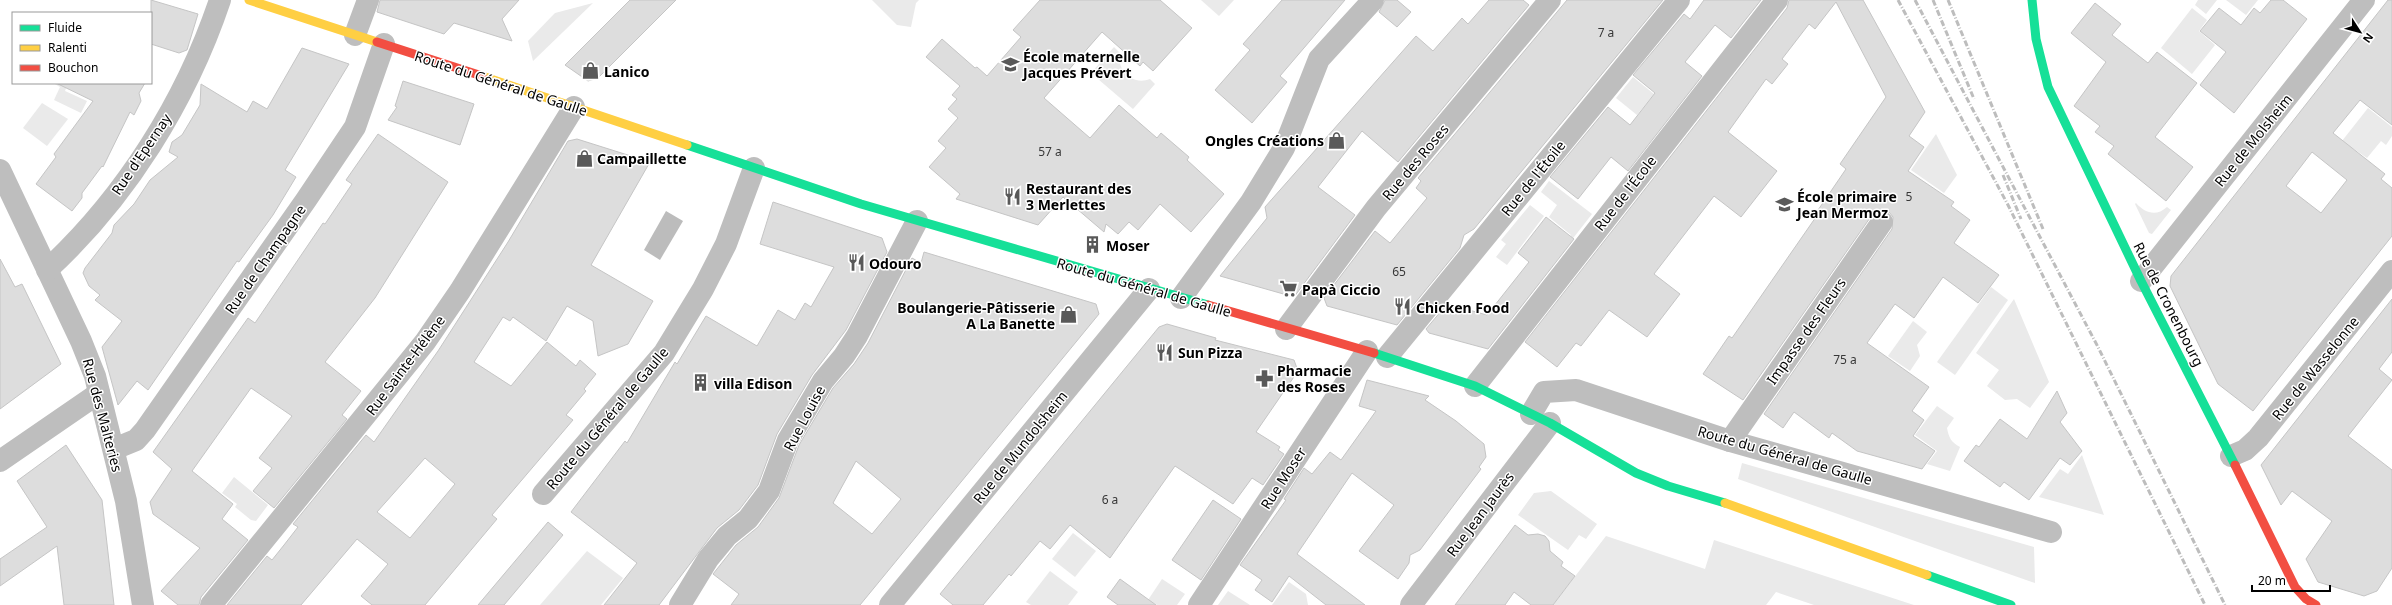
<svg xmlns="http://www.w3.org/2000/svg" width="2392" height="605" font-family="'Noto Sans',sans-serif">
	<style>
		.green { fill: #eaeaea }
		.water { fill: #bcbcbc }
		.building { fill: #ddd; stroke: #c5c5c5; fill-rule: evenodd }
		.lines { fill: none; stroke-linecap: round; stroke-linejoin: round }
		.street { stroke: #bebebe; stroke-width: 22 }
		.fast { stroke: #16e098; stroke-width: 9 }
		.slow { stroke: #ffcf43; stroke-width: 9 }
		.jam { stroke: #f24e42; stroke-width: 9 }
		.rail { stroke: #bdbdbd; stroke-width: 3; stroke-dasharray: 6 2 1 2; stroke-linecap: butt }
		.labels { text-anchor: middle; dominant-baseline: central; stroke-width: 3; stroke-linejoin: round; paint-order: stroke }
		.number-label { font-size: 12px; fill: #373737 }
		.poi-label { font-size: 14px; font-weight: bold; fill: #000; stroke: #fff; text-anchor: start }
		.street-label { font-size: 14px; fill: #000; stroke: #fff }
	</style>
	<rect width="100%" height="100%" fill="#fff"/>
	<g class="green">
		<polygon points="872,0 919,0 916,3 911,27 897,25"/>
		<polygon points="1201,0 1234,0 1219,16"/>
		<polygon points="2198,0 2217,0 2206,14 2195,5"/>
		<polygon points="2226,0 2258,0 2246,15"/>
		<polygon points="593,3 533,61 528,41 555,13"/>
		<polygon points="2192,8 2207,20 2199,31 2215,45 2192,74 2161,48"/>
		<path d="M1114 47 1120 53C1116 70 1132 86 1150 79L1155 84 1133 109 1091 73Z"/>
		<polygon points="1633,77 1654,94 1637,115 1616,98"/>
		<polygon points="53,83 68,83 65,91 87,101 81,113 54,100 60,87"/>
		<polygon points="42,103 68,119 47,146 23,128"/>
		<polygon points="2368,108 2392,127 2392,136 2386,145 2381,141 2367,158 2342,141"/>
		<polygon points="1936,134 1957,175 1944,193 1911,170"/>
		<polygon points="1549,181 1592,214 1567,246 1564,244 1571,235 1549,217 1557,205 1541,192"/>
		<path d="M2136 203C2145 213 2156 217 2167 207L2171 210 2152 234 2149 233 2135 204Z"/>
		<polygon points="1530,205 1544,216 1507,265 1496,257 1506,244 1501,240"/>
		<polygon points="1991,287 2008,300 1955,375 1937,362"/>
		<polygon points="2014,299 2049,382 2030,408 2017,399 2005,400 1987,386 1999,370 1976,353"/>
		<polygon points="1913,321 1927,332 1917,345 1920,356 1910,371 1888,356"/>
		<path d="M1937 406 1954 418 1947 428C1949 438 1951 442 1960 447L1950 471 1927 464 1937 451 1915 435Z"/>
		<polygon points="2082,455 2104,515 2039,497 2060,469 2068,474"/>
		<polygon points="1742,463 2034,547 2035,583 1738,479"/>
		<polygon points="234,477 268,505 256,521 251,520 235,507 237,504 222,493"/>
		<polygon points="1551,491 1597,524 1586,539 1579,535 1568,550 1518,515 1534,493"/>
		<polygon points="1073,533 1096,551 1075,577 1052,559"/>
		<polygon points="1606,536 1705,569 1714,540 1914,605 1814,605 1776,592 1766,605 1553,605"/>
		<polygon points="587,551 623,578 601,605 540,605"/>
		<polygon points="1050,571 1078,592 1068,605 1031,605 1026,602"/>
		<polygon points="1162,579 1185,594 1177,605 1157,605 1148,600"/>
		<polygon points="1289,582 1306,594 1308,605 1272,605"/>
		<polygon points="1228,591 1250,605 1218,605"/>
	</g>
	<polygon class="water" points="666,211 683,221 660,260 644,250"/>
	<g class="building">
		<polygon points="151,0 198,14 187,50 179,53 151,44"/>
		<polygon points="380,0 519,0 502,19 512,41 454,23 444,34 377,12"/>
		<polygon points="630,0 676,0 598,78 588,81 565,65"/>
		<polygon points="1040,0 1160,0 1192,28 1153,71 1143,62 1140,66 1102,32 1044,98 1090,138 1119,105 1157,138 1161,133 1189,157 1187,160 1224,194 1191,232 1160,204 1138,230 1129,222 1118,234 1106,224 1104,232 1063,197 1038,225 956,199 960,194 929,167 946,148 938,141 958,118 948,109 957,99 952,95 960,86 926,57 942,39 975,68 977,67 987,76 1021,37 1013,30"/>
		<polygon points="1282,0 1345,0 1280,76 1287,82 1252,123 1215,90 1250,50 1243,44"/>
		<polygon points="1385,0 1397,0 1411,12 1397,27 1379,12"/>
		<polygon points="1489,0 1523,0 1529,5 1398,162 1362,131 1318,187 1355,215 1294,297 1220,276 1267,218 1265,207 1416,36 1433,51 1462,18 1468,24"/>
		<polygon points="1567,0 1663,0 1474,229 1464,235 1460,248 1397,325 1327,306 1324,298 1375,231 1390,243 1427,198 1416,188 1421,181 1418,178"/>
		<polygon points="1704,0 1761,0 1731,38 1715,25 1685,62 1702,76 1628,171 1611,157 1578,199 1550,177 1608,107 1630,125 1655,93 1633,75 1684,14 1690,19"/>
		<polygon points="1789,0 1863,0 1925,112 1909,136 1924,147 1908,171 1954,202 1951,206 1970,220 1954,243 1999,275 1978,303 1943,277 1914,318 1895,304 1867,343 1929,387 1912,411 1924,420 1913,436 1935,451 1922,469 1857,451 1832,433 1829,438 1794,412 1783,428 1764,414 1892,229 1893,217 1889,212 1877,211 1872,215 1743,400 1703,374 1729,336 1732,338 1818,214 1816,213 1846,169 1840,164 1886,97 1836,2 1815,29 1809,24 1782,59 1788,64 1772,84 1766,79 1728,132 1777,171 1741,217 1714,196 1654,274 1680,294 1647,337 1609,310 1581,346 1576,343 1557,367 1525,342 1787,8"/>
		<polygon points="2271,0 2283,0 2307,19 2234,113 2200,85 2226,52 2200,31 2219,8 2241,25 2254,8 2260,13"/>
		<path d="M2388 0H2392V125L2360 100 2333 133 2385 174 2381 179 2392 188V236L2253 411 2218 384 2170 286 2171 276ZM2312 152 2347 180 2321 213 2286 186Z"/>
		<polygon points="2095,3 2121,24 2112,35 2148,63 2157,52 2197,83 2155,137 2193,167 2166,201 2108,154 2114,146 2095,132 2100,126 2074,106 2106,62 2071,33"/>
		<polygon points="302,48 349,64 285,170 296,177 273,215 239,262 237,261 148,390 137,381 118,405 102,347 122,321 95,300 100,295 89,286 83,273 85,268 112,233 114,225 134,204 150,180 178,157 169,152 172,142 182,135 200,105 201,84 247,112 253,101 267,109"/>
		<polygon points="403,81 474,104 460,145 388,120 397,107 395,106"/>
		<polygon points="56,83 145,83 139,93 141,101 134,115 130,112 103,167 102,166 82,193 82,198 72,211 36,184 56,157 54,154 93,101"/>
		<polygon points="378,134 448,182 375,298 325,362 361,391 342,415 347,419 274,508 253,491 272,468 259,458 292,416 251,388 192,471 233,504 222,519 248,540 201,597 199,605 178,605 161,591 200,548 153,514 150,502 172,469 153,452 248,318 255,323 323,223 325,224 352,184 346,180"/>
		<path d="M577 139 650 162 591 265 653 301 628 344 598 356 593 321 567 306 546 341 513 317 510 321 503 317 474 362 511 386 547 342 576 366 580 360 596 374 584 389 586 391 566 415 573 420 492 515 497 519 425 605H372L361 596 388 564 357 539 301 605H227L267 556 272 560 284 545 298 527 293 524 366 435 374 442 438 351 508 242 568 141ZM425 458 455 484 410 538 377 512Z"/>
		<polygon points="773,202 882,238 887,252 846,330 812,375 777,434 758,485 739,510 717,528 659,605 604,605 637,563 571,512 625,441 627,443 675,362 677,364 706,316 757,346 778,310 795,320 805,303 811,307 834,267 760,244"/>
		<polygon points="1546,217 1574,239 1488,349 1429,333 1426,329 1447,304 1487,315 1529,262 1518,253"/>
		<path d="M924 252 1096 304 1099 314 860 605H731L739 594 713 574 736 545 758 527 779 498 799 445 833 388 854 364 868 343 912 258 921 263ZM856 461 901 499 872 534 833 503Z"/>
		<polygon points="0,259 15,287 22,284 61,364 0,409"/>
		<polygon points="2392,299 2392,352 2379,369 2392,380 2348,436 2392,470 2392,568 2377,591 2364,596 2318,582 2306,559 2332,521 2292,491 2281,505 2261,465"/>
		<polygon points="1167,324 1216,338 1215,340 1294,360 1298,371 1256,432 1280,447 1278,450 1284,454 1263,485 1252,478 1233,504 1175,466 1110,558 1070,525 1050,549 1040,541 1011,576 1009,574 983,605 953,605 940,594 1159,327"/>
		<polygon points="1367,380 1429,396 1425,400 1456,421 1484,444 1486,457 1479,467 1481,469 1420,550 1410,555 1409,563 1398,579 1359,551 1394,505 1352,473 1297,554 1365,605 1326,605 1289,576 1272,602 1255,590 1262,580 1240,565 1286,500 1284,499 1304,468 1312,474 1330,452 1341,460 1376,411 1359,406"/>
		<polygon points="2057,391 2067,413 2060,422 2082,451 2070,465 2060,458 2029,500 2004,482 2000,487 1964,461 1976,445 1979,447 2000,419 2027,439"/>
		<polygon points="66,445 102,500 114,605 64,605 57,546 0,586 0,559 47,527 17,481"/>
		<polygon points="1213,500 1241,519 1201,580 1172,560"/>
		<polygon points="548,522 563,535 504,605 478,605"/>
		<polygon points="1515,525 1528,535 1538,534 1545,536 1549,541 1550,551 1563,562 1561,566 1575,576 1553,605 1531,605 1514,592 1505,605 1455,605"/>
		<polygon points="1120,579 1156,605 1118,605 1107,597"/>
	</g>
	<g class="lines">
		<g class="street">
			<polyline points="355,35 368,0"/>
			<polyline points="0,170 81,341 95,376 126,501 143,605"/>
			<path d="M47 270C126 197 186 101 220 0"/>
			<polyline points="2141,281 2364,0"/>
			<polyline points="1181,298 1251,202 1284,148 1319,59 1373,0"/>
			<polyline points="1286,329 1376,208 1550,0"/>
			<polyline points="1387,357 1679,0"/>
			<polyline points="1475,386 1777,0"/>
			<polyline points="1531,414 1544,392 1576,390 1730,441 2051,532"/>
			<polyline points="1730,441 1882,222"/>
			<polyline points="114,449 136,440 145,430 306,200 355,127 384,44"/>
			<polyline points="2231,456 2245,450 2258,438 2392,271"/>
			<polyline points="0,461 99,393"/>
			<polyline points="543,494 664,353 703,289 726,244 754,168"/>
			<polyline points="211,605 425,342 460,291 574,107"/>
			<polyline points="680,605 708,559 727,536 748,519 769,491 788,440 823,381 844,356 857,336 917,221"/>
			<polyline points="890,605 1149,289"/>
			<polyline points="1199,605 1367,351"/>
			<polyline points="1411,605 1550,423"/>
		</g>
		<g class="fast">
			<polyline points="2032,0 2036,39 2048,87 2141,281 2235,465"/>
			<polyline points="687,145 861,204 1208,305"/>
			<polyline points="1374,353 1475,386 1550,423 1636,473 1668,486 1725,503"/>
			<polyline points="1927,575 2011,605"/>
		</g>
		<g class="slow">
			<polyline points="249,0 377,42"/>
			<polyline points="482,76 687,145"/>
			<polyline points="1725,503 1927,575"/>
		</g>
		<g class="jam">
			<polyline points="377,42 482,76"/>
			<polyline points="1208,305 1374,353"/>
			<polyline points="2235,465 2295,587 2306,599 2316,605"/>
		</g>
		<g class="rail">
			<polyline points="1898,0 2008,205 2205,605"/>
			<polyline points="1915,0 2098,347 2225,605"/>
			<polyline points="1933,0 1974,99"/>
			<polyline points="1948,0 2043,229"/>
			<polyline points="2003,175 2021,219"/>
		</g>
	</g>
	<defs>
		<symbol id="school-bare" viewBox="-9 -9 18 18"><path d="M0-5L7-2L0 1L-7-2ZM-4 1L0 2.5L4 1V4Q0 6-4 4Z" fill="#595959" stroke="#fff" stroke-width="2.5" paint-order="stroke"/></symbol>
		<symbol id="shop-bare" viewBox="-9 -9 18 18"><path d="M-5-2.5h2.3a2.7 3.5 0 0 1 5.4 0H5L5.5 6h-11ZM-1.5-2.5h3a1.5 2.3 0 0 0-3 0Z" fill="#595959" stroke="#fff" stroke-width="2.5" paint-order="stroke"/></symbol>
		<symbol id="restaurant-bare" viewBox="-9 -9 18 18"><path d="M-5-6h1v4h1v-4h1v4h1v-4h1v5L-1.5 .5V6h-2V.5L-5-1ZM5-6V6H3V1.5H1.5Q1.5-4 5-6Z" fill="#595959" stroke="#fff" stroke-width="2.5" paint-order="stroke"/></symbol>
		<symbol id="building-bare" viewBox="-9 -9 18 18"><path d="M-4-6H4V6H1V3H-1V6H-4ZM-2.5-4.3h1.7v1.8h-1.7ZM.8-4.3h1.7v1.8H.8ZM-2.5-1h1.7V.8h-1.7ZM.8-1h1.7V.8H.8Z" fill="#595959" stroke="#fff" stroke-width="2.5" paint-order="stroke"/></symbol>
		<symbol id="supermarket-bare" viewBox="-9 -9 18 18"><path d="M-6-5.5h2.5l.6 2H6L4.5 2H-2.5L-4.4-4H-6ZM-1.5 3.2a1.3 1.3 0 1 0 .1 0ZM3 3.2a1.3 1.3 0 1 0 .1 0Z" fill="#595959" stroke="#fff" stroke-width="2.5" paint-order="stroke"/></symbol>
		<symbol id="pharmacy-bare" viewBox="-9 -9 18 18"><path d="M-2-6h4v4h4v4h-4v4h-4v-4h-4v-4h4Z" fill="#595959" stroke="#fff" stroke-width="2.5" paint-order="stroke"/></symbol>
	</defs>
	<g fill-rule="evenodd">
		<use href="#school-bare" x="998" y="52" width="25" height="25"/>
		<use href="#shop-bare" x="578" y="58" width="25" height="25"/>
		<use href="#shop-bare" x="1324" y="128" width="25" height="25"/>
		<use href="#shop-bare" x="572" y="146" width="25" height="25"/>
		<use href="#restaurant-bare" x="1000" y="184" width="25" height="25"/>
		<use href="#school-bare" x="1772" y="192" width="25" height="25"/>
		<use href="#building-bare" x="1080" y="232" width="25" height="25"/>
		<use href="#restaurant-bare" x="844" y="250" width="25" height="25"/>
		<use href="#supermarket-bare" x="1276" y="276" width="25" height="25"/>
		<use href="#restaurant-bare" x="1390" y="294" width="25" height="25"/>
		<use href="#shop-bare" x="1056" y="302" width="25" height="25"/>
		<use href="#restaurant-bare" x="1152" y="340" width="25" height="25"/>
		<use href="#pharmacy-bare" x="1252" y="366" width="25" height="25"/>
		<use href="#building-bare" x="688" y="370" width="25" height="25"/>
	</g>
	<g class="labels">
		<g class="number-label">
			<text x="1606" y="32">7 a</text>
			<text x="1050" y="151">57 a</text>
			<text x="1909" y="196">5</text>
			<text x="1399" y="271">65</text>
			<text x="1845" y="359">75 a</text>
			<text x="1110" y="499">6 a</text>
		</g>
		<g class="poi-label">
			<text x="1023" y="56">École maternelle<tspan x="1023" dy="16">Jacques Prévert</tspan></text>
			<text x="604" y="71">Lanico</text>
			<text x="1324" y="140" text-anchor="end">Ongles Créations</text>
			<text x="597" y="158">Campaillette</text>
			<text x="1026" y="188">Restaurant des<tspan x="1026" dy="16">3 Merlettes</tspan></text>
			<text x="1797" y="196">École primaire<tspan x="1797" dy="16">Jean Mermoz</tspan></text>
			<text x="1106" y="245">Moser</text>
			<text x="869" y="263">Odouro</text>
			<text x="1302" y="289">Papà Ciccio</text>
			<text x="1055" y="307" text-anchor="end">Boulangerie-Pâtisserie<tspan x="1055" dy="16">A La Banette</tspan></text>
			<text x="1416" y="307">Chicken Food</text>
			<text x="1178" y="352">Sun Pizza</text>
			<text x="1277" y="370">Pharmacie<tspan x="1277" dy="16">des Roses</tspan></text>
			<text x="714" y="383">villa Edison</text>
		</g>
		<g class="street-label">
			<text transform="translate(501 83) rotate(18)">Route du Général de Gaulle</text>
			<text transform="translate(2253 140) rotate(-51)">Rue de Molsheim</text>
			<text transform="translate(141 154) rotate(-56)">Rue d'Epernay</text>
			<text transform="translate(1415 162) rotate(-50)">Rue des Roses</text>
			<text transform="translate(1533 178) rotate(-51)">Rue de l'Étoile</text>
			<text transform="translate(1625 193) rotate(-52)">Rue de l'École</text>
			<text transform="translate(265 259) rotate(-55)">Rue de Champagne</text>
			<text transform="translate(1144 287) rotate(16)">Route du Général de Gaulle</text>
			<text transform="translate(2169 304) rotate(63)">Rue de Cronenbourg</text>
			<text transform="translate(1806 331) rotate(-55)">Impasse des Fleurs</text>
			<text transform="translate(405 365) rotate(-53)">Rue Sainte-Hélène</text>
			<text transform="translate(2315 368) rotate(-51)">Rue de Wasselonne</text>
			<text transform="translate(103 415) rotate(75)">Rue des Malteries</text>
			<text transform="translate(607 418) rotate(-50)">Route du Général de Gaulle</text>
			<text transform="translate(804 418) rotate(-62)">Rue Louise</text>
			<text transform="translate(1020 447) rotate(-51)">Rue de Mundolsheim</text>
			<text transform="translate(1785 455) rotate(16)">Route du Général de Gaulle</text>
			<text transform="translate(1283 478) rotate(-57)">Rue Moser</text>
			<text transform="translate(1480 514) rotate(-53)">Rue Jean Jaurès</text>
		</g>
	</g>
	<rect x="12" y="12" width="140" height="72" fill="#ffffff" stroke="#999999"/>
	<rect x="20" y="25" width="20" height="6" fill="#16e098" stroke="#999999"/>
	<text x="48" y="32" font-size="12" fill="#000000">Fluide</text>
	<rect x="20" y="45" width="20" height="6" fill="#ffcf43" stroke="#999999"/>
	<text x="48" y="52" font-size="12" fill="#000000">Ralenti</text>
	<rect x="20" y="65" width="20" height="6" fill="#f24e42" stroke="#999999"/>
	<text x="48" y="72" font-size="12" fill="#000000">Bouchon</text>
	<g transform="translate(2360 32) rotate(126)" stroke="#ffffff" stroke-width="3" paint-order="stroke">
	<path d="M0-3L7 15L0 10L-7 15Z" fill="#000000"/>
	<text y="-6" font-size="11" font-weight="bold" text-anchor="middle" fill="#000000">N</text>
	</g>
	<path d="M2252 585v6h78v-6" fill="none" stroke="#000000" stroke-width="2"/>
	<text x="2258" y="585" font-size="12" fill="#000000" stroke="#ffffff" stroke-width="3" paint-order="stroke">20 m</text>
</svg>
